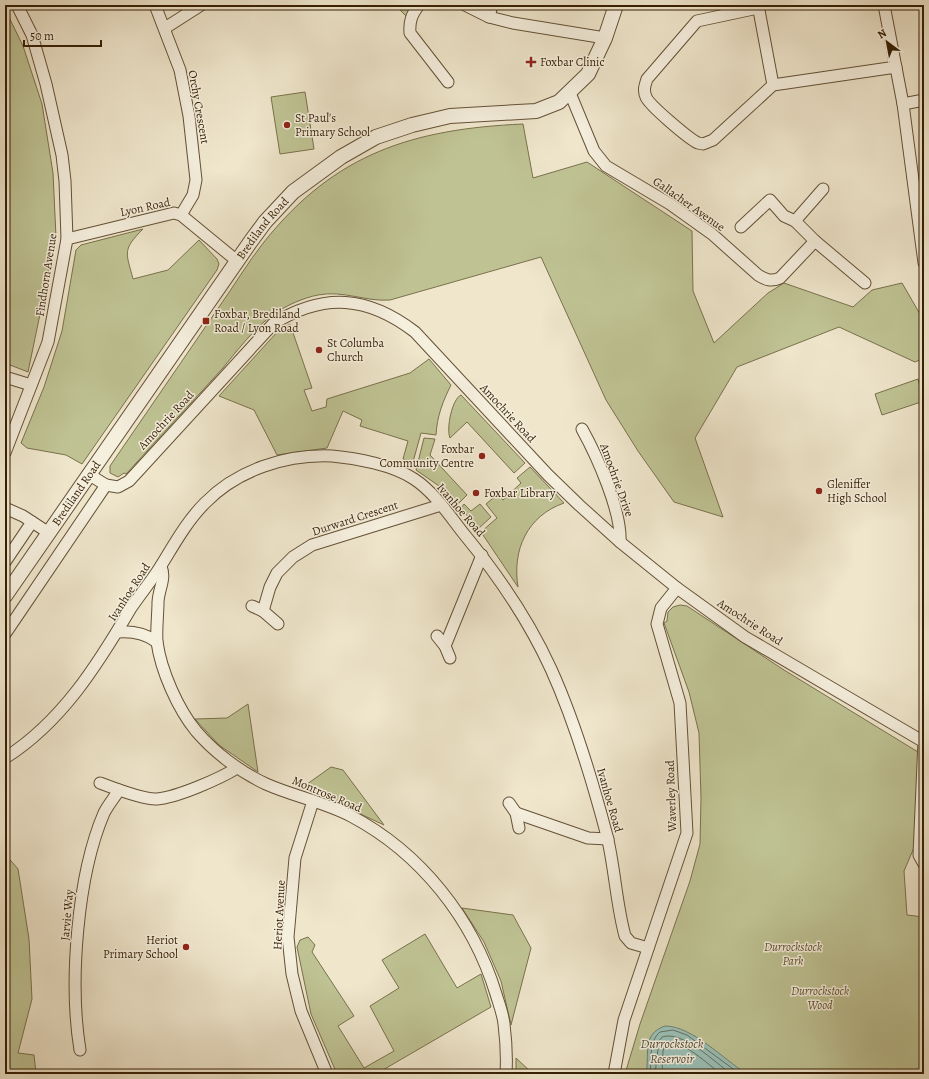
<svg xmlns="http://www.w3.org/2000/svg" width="929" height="1079" font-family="Alegreya,serif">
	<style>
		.green { fill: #bfc394; stroke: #7a714c }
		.water { fill: #9ac0b7; stroke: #72806f }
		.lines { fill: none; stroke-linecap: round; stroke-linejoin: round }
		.shore { stroke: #68705e; stroke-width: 1 }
		.minor-casing { stroke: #645136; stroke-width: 13 }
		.tertiary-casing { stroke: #645136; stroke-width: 16 }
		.minor { stroke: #f5efde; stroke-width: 11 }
		.tertiary { stroke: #f5efde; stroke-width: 14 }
		.poi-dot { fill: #8f2418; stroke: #f5efde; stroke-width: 1.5 }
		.labels { text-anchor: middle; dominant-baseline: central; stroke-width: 3; stroke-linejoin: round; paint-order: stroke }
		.poi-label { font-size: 12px; fill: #361f04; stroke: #f5efde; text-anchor: start }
		.street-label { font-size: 12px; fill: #361f04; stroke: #f5efde }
		.park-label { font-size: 12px; font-style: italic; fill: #5f502f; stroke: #f5efde }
		.water-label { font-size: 13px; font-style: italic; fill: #544f3a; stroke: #f5efde }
	</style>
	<rect width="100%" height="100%" fill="#efe6cc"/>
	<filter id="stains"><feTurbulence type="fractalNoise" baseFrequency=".005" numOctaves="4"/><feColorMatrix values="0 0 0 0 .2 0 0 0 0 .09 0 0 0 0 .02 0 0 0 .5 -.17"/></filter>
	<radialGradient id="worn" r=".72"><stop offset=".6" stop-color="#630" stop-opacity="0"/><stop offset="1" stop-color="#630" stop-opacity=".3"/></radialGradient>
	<g class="green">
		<polygon points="395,5 412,5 406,16"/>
		<polygon points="5,9 23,46 42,104 53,173 56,237 28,372 5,363"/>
		<polygon points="305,92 314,149 280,154 271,97"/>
		<path d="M523 124 533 178 587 162 692 231 693 291 714 343 768 293 784 283 853 307 872 290 902 283 924 321V358L915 362 839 327 737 367 695 438 723 517 674 502 638 451 606 400 541 257 390 300C366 302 343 290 318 295 303 298 287 305 274 314 256 326 236 352 222 369 190 404 158 439 126 474L124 473 118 477 110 473V466C146 413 183 360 219 307 234 286 248 262 264 242 335 153 413 129 523 124Z"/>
		<path d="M143 229C122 250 126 252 133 279L168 270 199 240 217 259 219 264 217 270 82 464 66 455 27 448 21 443 44 387 62 331 76 250 81 245Z"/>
		<path d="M290 324 312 388 304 390 312 411 326 407 327 399 410 373 429 359 451 385C443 401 437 416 436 435L421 433 413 462 403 459 408 441 360 426 362 420 343 411 327 448 277 455 254 410 219 396 279 330Z"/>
		<polygon points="918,379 924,401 882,415 875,394"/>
		<path d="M461 395 525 463 514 473 467 422 450 438C446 429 452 399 461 395Z"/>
		<polygon points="424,438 435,439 430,455 467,495 457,505 439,486 416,470"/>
		<path d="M530 467 564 503C527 516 512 550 518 587L481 532 497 518 486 504 498 494 503 500 521 483 517 478Z"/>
		<polygon points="464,504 471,511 480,504 491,517 478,529 461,508"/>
		<polygon points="680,605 687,606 784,670 918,752 916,843 904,871 907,915 924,917 924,1074 625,1074 640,1024 690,881 700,844 701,798 699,733 689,692 664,623 667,621 668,612 673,607"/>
		<polygon points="248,704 258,772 219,745 195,719 227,718"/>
		<polygon points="331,767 343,770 384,825 303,787"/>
		<polygon points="5,854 18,869 29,939 32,999 18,1053 34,1055 36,1073 39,1074 13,1074 5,1063"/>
		<polygon points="462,908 513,915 531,948 511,1025 501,981 484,942"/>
		<polygon points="425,934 457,988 481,974 491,1007 376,1074 337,1074 311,1014 297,947 300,940 308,937 315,945 312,952 354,1016 338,1026 364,1068 394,1051 370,1006 399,988 382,960"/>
		<polygon points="516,1058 533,1074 516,1074"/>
	</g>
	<path class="water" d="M665 1026C692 1026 723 1059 747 1074H646C650 1056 641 1034 665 1026Z"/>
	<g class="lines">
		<g class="shore">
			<path d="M650 1074C652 1061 648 1042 660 1032L673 1030 687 1035 740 1074"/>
			<path d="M655 1074 659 1041 662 1037C682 1030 715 1062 731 1074"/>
			<path d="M662 1074 663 1051 666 1042C680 1038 709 1065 721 1074"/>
		</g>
		<defs>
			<g id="minor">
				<polyline points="155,5 180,70 189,116 196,180 193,195 181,215"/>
				<path d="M419 5C412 14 409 21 410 33L448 82"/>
				<polyline points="465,5 489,17 513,23 605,38"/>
				<polyline points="758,5 773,85"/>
				<polyline points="884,5 903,104 924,263"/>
				<path d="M758 8 697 21 647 79C645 85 643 90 646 97 649 105 689 139 698 143L703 144 713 140 773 85 896 67"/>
				<polyline points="489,17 492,5"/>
				<polyline points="165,28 201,5"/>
				<path d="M570 93 594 151 606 166 670 204 712 234 758 275C766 280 771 282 780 278L815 241"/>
				<polyline points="903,104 924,100"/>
				<polyline points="795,221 823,189"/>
				<polyline points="741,227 770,200 784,216 795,221 815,241 865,283"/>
				<polyline points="67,239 174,213 181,215 237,261"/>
				<polyline points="5,377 31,385"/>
				<path d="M582 429C597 456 622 512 620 542"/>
				<polyline points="5,453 48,342 67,239 65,181 62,155 46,84 32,35 17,5"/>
				<path d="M88 474 106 485 118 487 129 481 273 324C324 292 368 296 415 332L548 475 579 505 620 542 677 588 745 637 924 742"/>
				<polyline points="5,508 23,516 49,533"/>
				<polyline points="5,562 32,522"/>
				<path d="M161 566C166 580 159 587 158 602 158 615 156 629 157 642 161 671 178 709 196 731 214 752 240 772 266 784 293 796 324 802 351 816 421 853 473 919 496 994 499 1004 503 1014 504 1024 506 1040 507 1057 506 1074"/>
				<polyline points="252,606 263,611 278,624"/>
				<polyline points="263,611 270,587 277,573 293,557 312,545 441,505"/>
				<path d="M118 632C133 631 145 633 157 642"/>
				<polyline points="5,634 106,485"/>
				<polyline points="437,636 445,646 450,658"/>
				<polyline points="445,646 482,555"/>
				<polyline points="924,741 919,855 924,864"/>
				<path d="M5 758C62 722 98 664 131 608 141 593 153 579 162 564 175 543 187 521 205 503 237 470 286 454 332 456 356 458 393 465 414 479 434 492 449 515 464 534 497 574 529 621 551 669 575 722 592 779 607 836 615 869 616 903 625 936L631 943 648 948"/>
				<path d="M100 783C113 788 144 800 157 799 178 797 219 779 237 768"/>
				<polyline points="313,801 295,858 288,937 292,974 301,1011 327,1074"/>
				<polyline points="509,803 516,813 519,828"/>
				<polyline points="516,813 588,838 608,839"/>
				<path d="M80 1050C69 983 77 876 104 813 108 805 114 798 119 790"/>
				<polyline points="614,1074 624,1020 687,833 680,703 657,624 661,608 677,588"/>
			</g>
			<g id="tertiary">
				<path id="s1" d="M5 596 251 241 265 222 293 192 341 157 376 137 412 125 450 116 536 111 559 102 588 74 605 38 616 5"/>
			</g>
		</defs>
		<use href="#minor" class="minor-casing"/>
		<use href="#tertiary" class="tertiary-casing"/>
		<use href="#minor" class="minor"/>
		<use href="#tertiary" class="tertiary"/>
	</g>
	<g class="poi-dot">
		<path d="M529 56h4v4h4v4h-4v4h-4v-4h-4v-4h4z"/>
		<circle cx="287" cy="125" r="4"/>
		<rect x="202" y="317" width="8" height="8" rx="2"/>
		<circle cx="319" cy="350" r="4"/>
		<circle cx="482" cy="456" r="4"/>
		<circle cx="819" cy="491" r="4"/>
		<circle cx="476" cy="493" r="4"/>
		<circle cx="186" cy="947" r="4"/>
	</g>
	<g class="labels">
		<g class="poi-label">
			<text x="540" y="62">Foxbar Clinic</text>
			<text x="295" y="118">St Paul's<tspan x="295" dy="14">Primary School</tspan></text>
			<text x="214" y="314">Foxbar, Brediland<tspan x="214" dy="14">Road / Lyon Road</tspan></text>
			<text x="327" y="343">St Columba<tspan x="327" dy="14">Church</tspan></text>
			<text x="474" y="449" text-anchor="end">Foxbar<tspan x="474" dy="14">Community Centre</tspan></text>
			<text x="827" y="484">Gleniffer<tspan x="827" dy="14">High School</tspan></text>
			<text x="484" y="493">Foxbar Library</text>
			<text x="178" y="940" text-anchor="end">Heriot<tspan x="178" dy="14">Primary School</tspan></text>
		</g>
		<g class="street-label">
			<text transform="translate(199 107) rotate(80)">Orchy Crescent</text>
			<text transform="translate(689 204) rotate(35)">Gallacher Avenue</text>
			<text transform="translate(145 207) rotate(-12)">Lyon Road</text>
			<text stroke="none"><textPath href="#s1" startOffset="449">Brediland Road</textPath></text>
			<text transform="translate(46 275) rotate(-81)">Findhorn Avenue</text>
			<text transform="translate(508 413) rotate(47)">Amochrie Road</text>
			<text transform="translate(166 420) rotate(-47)">Amochrie Road</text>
			<text transform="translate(617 480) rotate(70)">Amochrie Drive</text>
			<text stroke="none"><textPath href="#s1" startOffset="125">Brediland Road</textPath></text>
			<text transform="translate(461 510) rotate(49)">Ivanhoe Road</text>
			<text transform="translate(355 518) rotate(-18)">Durward Crescent</text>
			<text transform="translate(129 592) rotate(-57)">Ivanhoe Road</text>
			<text transform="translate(750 622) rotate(33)">Amochrie Road</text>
			<text transform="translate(327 794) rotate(23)">Montrose Road</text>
			<text transform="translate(671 796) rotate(-92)">Waverley Road</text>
			<text transform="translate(610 800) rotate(74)">Ivanhoe Road</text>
			<text transform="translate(67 915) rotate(-85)">Jarvie Way</text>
			<text transform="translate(279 915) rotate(-87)">Heriot Avenue</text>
		</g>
		<g class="park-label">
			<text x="793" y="947">Durrockstock<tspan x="793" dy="14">Park</tspan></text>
			<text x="820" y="991">Durrockstock<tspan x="820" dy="14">Wood</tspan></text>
		</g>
		<g class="water-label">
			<text x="672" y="1043">Durrockstock<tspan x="672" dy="15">Reservoir</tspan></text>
		</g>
	</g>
	<rect width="929" height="1079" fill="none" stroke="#efe6cc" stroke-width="20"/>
	<rect x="6" y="6" width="917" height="1067" fill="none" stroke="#361f04" stroke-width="2"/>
	<rect x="10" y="10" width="909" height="1059" fill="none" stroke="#361f04"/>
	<g transform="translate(887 42) rotate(328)" stroke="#f5efde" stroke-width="3" paint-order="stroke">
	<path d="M0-3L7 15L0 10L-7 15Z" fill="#361f04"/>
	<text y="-6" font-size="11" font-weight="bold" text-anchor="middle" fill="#361f04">N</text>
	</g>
	<path d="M24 40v6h77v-6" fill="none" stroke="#361f04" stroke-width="2"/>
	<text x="30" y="40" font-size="12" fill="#361f04" stroke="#f5efde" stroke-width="3" paint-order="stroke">50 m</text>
	<rect width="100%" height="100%" filter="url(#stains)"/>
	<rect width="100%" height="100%" fill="url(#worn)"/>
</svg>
